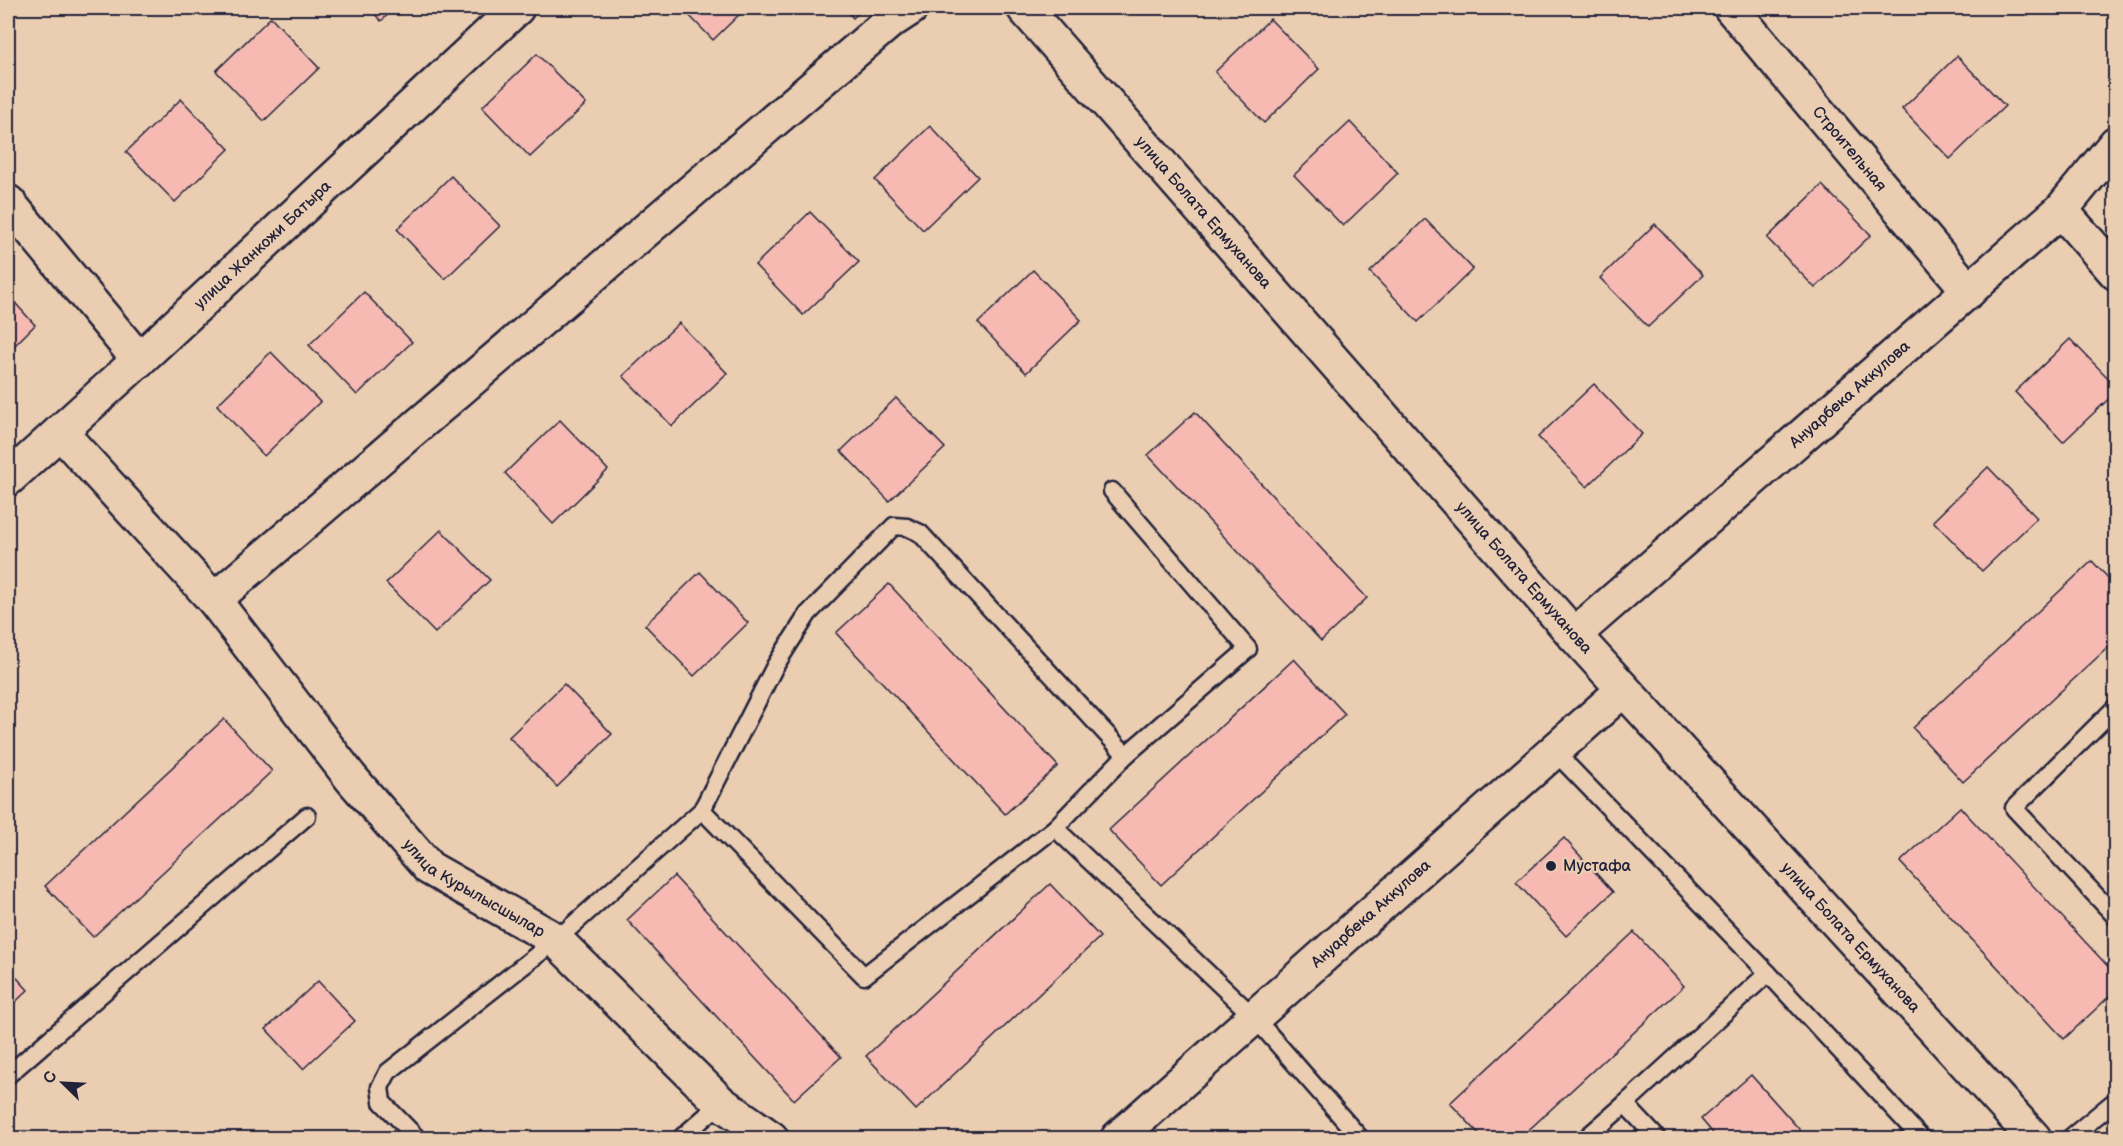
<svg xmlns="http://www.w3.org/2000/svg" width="2123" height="1146" font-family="'Balsamiq Sans',sans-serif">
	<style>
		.building { fill: #f6bab3; stroke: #22223b; stroke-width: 1.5 }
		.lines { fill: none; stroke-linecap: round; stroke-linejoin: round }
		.service-casing { stroke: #22223b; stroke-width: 21 }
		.minor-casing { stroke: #22223b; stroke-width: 38 }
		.service { stroke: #ebceb2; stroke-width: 16 }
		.minor { stroke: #ebceb2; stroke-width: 33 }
		.poi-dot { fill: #22223b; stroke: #ebceb2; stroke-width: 2 }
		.labels { text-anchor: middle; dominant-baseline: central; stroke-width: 4.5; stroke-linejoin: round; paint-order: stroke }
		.street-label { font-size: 16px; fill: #22223b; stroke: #ebceb2 }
		.poi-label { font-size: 16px; fill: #22223b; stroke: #ebceb2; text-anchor: start }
	</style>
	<rect width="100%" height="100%" fill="#ebceb2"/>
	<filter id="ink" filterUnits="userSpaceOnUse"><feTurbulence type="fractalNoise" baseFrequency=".0167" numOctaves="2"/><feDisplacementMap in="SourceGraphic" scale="12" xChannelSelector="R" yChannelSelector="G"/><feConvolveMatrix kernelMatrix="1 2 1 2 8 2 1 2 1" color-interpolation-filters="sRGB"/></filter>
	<g filter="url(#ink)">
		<g class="building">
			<polygon points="369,8 395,8 381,21"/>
			<polygon points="682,8 746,8 713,40"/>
			<polygon points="844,8 864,8 853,18"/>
			<polygon points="271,17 319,68 264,121 216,71"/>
			<polygon points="1270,19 1319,69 1264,123 1215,72"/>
			<polygon points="537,54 586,104 530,157 482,107"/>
			<polygon points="1957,56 2005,106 1950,159 1902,109"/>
			<polygon points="181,99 229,149 175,202 126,152"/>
			<polygon points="1350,122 1398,173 1343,226 1294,175"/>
			<polygon points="930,126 978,177 923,230 875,180"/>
			<polygon points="451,176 500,226 445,279 397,229"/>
			<polygon points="1822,185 1871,235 1815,288 1767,238"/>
			<polygon points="810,212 859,262 803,315 755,265"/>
			<polygon points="1425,219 1473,269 1418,322 1370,272"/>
			<polygon points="1655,224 1703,275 1648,327 1600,278"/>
			<polygon points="1033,270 1081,320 1026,373 978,323"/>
			<polygon points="364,292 412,342 357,395 309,345"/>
			<polygon points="8,295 35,325 8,352"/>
			<polygon points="679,323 727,373 672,426 623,376"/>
			<polygon points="2070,339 2116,386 2116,392 2063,442 2015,392"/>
			<polygon points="271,352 320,402 264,456 217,405"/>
			<polygon points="1594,384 1642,434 1587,487 1538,437"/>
			<polygon points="896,398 945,448 889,501 841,451"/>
			<polygon points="1195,412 1367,598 1321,641 1148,455"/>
			<polygon points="560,420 608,470 553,524 505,473"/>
			<polygon points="1988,467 2037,518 1982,571 1933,521"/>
			<polygon points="441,530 490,580 435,633 386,583"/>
			<polygon points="2092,561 2116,586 2116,640 1963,782 1913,728"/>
			<polygon points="700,572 748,623 694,676 645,625"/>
			<polygon points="889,584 1058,766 1005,814 836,633"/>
			<polygon points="1294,659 1345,714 1161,885 1109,830"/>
			<polygon points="564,684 612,734 557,787 509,737"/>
			<polygon points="224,719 272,771 93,937 45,886"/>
			<polygon points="1960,807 2116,975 2116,990 2064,1039 1900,862"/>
			<polygon points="1564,838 1613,892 1566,936 1516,882"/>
			<polygon points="674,876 841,1057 794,1100 627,920"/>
			<polygon points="1050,884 1100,937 916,1110 866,1056"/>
			<polygon points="1634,932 1684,986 1520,1138 1483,1138 1450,1103"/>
			<polygon points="8,968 28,990 8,1009"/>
			<polygon points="318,981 355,1021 303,1069 266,1029"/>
			<polygon points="1751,1075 1807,1138 1717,1138 1701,1119"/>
		</g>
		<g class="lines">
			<defs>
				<g id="service">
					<polyline points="1112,491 1248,649 1126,755"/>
					<polyline points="2116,707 2014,808 2116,917"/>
					<polyline points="1554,751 1768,973 1921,1138"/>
					<polyline points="702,810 775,666 808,614 894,526 907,527 920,533 1126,755 1055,828"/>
					<polyline points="8,1075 307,816"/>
					<polyline points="1625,1104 1768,973"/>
					<polyline points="417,1138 382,1102 380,1087 388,1072 556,940 702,810 864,976 1055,828 1254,1017 1360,1138"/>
					<polyline points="681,1138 721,1103"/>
					<polyline points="1586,1138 1625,1104 1657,1138"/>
					<polyline points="2070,1138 2116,1100"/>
				</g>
				<g id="minor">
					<path id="s1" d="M1024 8 1574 635 2034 1138"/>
					<path id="s2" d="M1731 8 1969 291"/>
					<polyline points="8,202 139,360"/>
					<polyline points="2061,210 2116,273"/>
					<path id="s3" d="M60 432 214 600 351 778 429 868 556 940 721 1103 771 1138"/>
					<path id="s4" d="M8 479 139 360 517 8"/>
					<polyline points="214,600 888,23 911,8"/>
					<path id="s5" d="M1574 635 2061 210 2116 143"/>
					<path id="s6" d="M1118 1138 1623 690"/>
				</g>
			</defs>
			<use href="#service" class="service-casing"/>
			<use href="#minor" class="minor-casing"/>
			<use href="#service" class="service"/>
			<use href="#minor" class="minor"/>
		</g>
	</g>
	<circle class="poi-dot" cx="1551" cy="866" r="6"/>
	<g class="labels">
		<g class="street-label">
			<text stroke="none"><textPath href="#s2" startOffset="184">Строительная</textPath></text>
			<text stroke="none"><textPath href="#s1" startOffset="272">улица Болата Ермуханова</textPath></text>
			<text stroke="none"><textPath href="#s4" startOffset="346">улица Жанкожи Батыра</textPath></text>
			<text stroke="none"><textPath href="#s5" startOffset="366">Ануарбека Аккулова</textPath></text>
			<text stroke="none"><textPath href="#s1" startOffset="758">улица Болата Ермуханова</textPath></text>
			<text stroke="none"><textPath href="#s3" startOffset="620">улица Курылысшылар</textPath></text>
			<text stroke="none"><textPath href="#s6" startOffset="338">Ануарбека Аккулова</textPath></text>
			<text stroke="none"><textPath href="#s1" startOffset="1244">улица Болата Ермуханова</textPath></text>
		</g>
		<g class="poi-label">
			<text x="1563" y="866">Мустафа</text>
		</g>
	</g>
	<rect width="2123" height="1146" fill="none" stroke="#ebceb2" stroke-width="30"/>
	<rect x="15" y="15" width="2093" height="1116" fill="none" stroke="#22223b" stroke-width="2" filter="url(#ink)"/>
	<g transform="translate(63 1083) rotate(294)" stroke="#ebceb2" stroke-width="4.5" paint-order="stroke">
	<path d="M0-4.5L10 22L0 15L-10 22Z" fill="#22223b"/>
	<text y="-9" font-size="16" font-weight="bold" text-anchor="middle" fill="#22223b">С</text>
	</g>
</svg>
